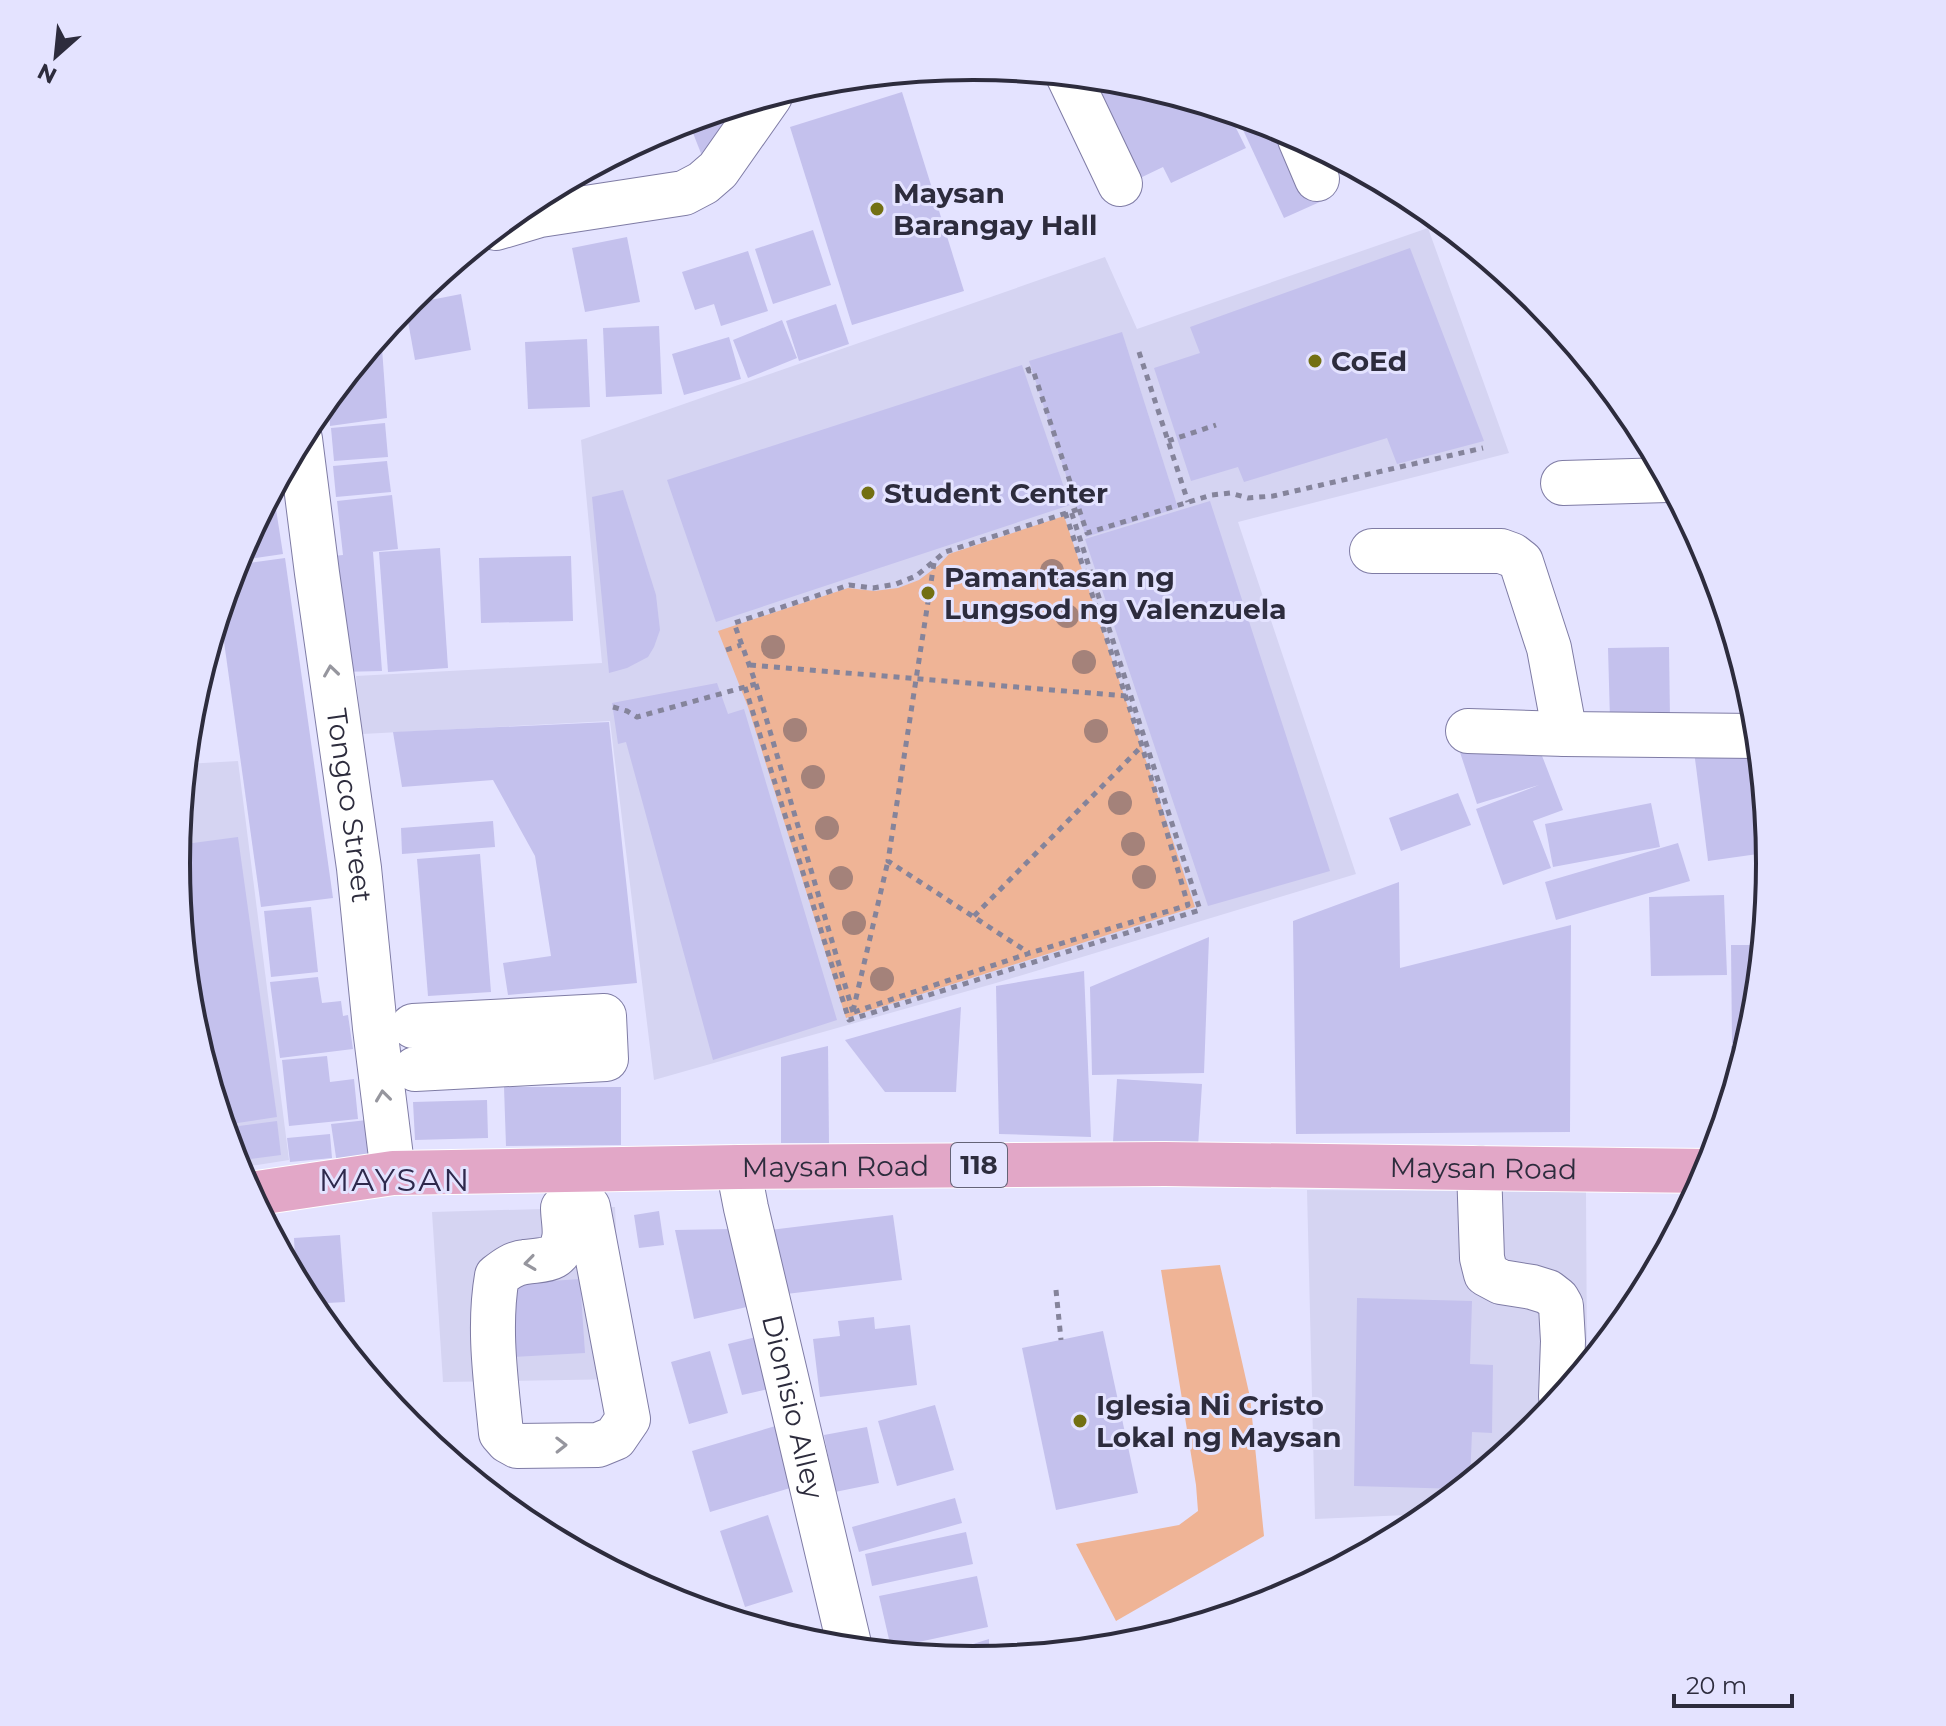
<svg xmlns="http://www.w3.org/2000/svg" width="1946" height="1726" font-family="Montserrat,sans-serif">
	<style>
		.built { fill: #d5d4f2 }
		.green { fill: #efb496 }
		.building { fill: #c4c1ed }
		.lines { fill: none; stroke-linecap: round; stroke-linejoin: round }
		.minor-casing { stroke: #7f7ca5; stroke-width: 46 }
		.major-casing { stroke: #fff; stroke-width: 46 }
		.path { stroke: #85849b; stroke-width: 5; stroke-dasharray: 6 6; stroke-linecap: butt }
		.minor { stroke: #fff; stroke-width: 44 }
		.major { stroke: #e2a7c7; stroke-width: 44 }
		.tree { fill: #a4827a }
		.oneway { stroke: #96969e }
		.poi-dot { fill: #737013; stroke: #e4e3ff; stroke-width: 3 }
		.labels { text-anchor: middle; dominant-baseline: central; stroke-width: 6; stroke-linejoin: round; paint-order: stroke }
		.shield { fill: #e4e3ff; stroke: #646377; stroke-width: 2 }
		.shield-label { font-size: 26px; font-weight: bold; fill: #2d2c3d }
		.poi-label { font-size: 28px; font-weight: bold; fill: #2d2c3d; stroke: #e4e3ff; text-anchor: start }
		.street-label { font-size: 28px; fill: #2d2c3d; stroke: #e4e3ff }
		.quarter-label { font-size: 32px; letter-spacing: 2px; fill: #2e294c; stroke: #e4e3ff }
		.rim { fill: none; stroke: #2d2c3d; stroke-width: 4 }
	</style>
	<rect width="100%" height="100%" fill="#e4e3ff"/>
	<g class="built">
		<polygon points="1428,228 1509,453 1238,522 1356,874 996,983 654,1080 610,721 362,734 356,676 602,663 581,440 1105,257 1137,329"/>
		<polygon points="238,761 289,1160 237,1168 191,1018 176,863 186,764"/>
		<polygon points="1307,1190 1586,1192 1587,1365 1536,1427 1430,1514 1315,1519"/>
		<polygon points="615,1207 623,1379 443,1382 432,1212"/>
	</g>
	<g class="green">
		<polygon points="1064,516 1195,907 846,1018 748,707 718,631 848,588 874,591 898,588 919,580 939,565 949,554"/>
		<polygon points="1220,1265 1250,1397 1264,1536 1116,1621 1076,1544 1179,1525 1198,1511 1196,1485 1161,1270"/>
	</g>
	<g class="building">
		<polygon points="1089,78 1129,81 1228,112 1246,148 1171,183 1163,167 1138,179"/>
		<polygon points="902,92 964,291 852,325 790,127"/>
		<polygon points="732,112 706,166 691,128"/>
		<polygon points="1244,116 1278,127 1290,133 1322,201 1284,218 1238,119"/>
		<polygon points="813,230 831,285 773,304 755,249"/>
		<polygon points="627,237 640,302 585,312 572,248"/>
		<polygon points="1410,248 1484,441 1397,464 1387,438 1244,482 1238,467 1191,481 1154,368 1200,353 1190,327"/>
		<polygon points="748,251 768,311 721,326 714,304 695,310 682,272"/>
		<polygon points="461,294 471,350 415,360 405,305"/>
		<polygon points="836,304 849,344 799,361 786,321"/>
		<polygon points="782,320 797,358 748,378 733,340"/>
		<polygon points="659,326 662,394 606,397 603,328"/>
		<polygon points="1122,332 1178,508 1086,537 1029,361"/>
		<polygon points="381,334 387,418 330,426 329,397"/>
		<polygon points="729,337 741,379 684,395 672,354"/>
		<polygon points="587,339 590,407 528,409 525,342"/>
		<polygon points="1022,365 1070,505 716,622 667,480"/>
		<polygon points="385,423 388,457 334,461 331,428"/>
		<polygon points="387,461 391,492 336,497 333,466"/>
		<polygon points="273,490 283,554 236,561 237,558"/>
		<polygon points="623,490 656,595 660,630 654,647 648,657 627,668 609,673 592,497"/>
		<polygon points="392,495 398,549 371,552 373,552 382,671 340,672 323,557 343,555 337,501"/>
		<polygon points="1210,501 1330,871 1208,906 1085,539"/>
		<polygon points="440,548 448,668 388,672 379,552"/>
		<polygon points="571,556 573,621 481,623 479,558"/>
		<polygon points="285,558 333,898 261,907 220,613 235,565"/>
		<polygon points="1669,647 1670,719 1610,720 1608,648"/>
		<polygon points="717,683 728,714 744,709 837,1020 713,1060 626,742 618,744 612,703"/>
		<polygon points="609,722 637,983 508,995 503,963 551,956 535,856 493,780 402,787 393,732"/>
		<polygon points="1455,737 1539,748 1563,810 1533,821 1551,868 1503,885 1476,809 1539,785 1477,804"/>
		<polygon points="1750,745 1765,853 1708,861 1694,751"/>
		<polygon points="1458,793 1471,825 1401,851 1389,818"/>
		<polygon points="1651,803 1660,847 1553,867 1545,824"/>
		<polygon points="493,821 495,847 402,854 401,828"/>
		<polygon points="238,837 277,1117 224,1125 198,1039 183,933 176,863 178,845"/>
		<polygon points="1678,843 1690,881 1556,920 1545,882"/>
		<polygon points="480,854 491,992 428,996 417,859"/>
		<polygon points="1399,882 1400,968 1571,925 1570,1132 1296,1134 1293,921"/>
		<polygon points="1724,895 1727,975 1651,976 1649,897"/>
		<polygon points="311,907 318,972 271,977 264,911"/>
		<polygon points="1209,937 1204,1073 1092,1075 1090,987"/>
		<polygon points="1731,945 1762,945 1755,1019 1747,1043 1732,1043"/>
		<polygon points="1084,971 1091,1137 999,1134 996,986"/>
		<polygon points="318,977 322,1003 341,1001 343,1016 348,1015 353,1049 280,1058 270,982"/>
		<polygon points="961,1007 956,1092 885,1092 845,1040"/>
		<polygon points="828,1046 829,1143 781,1143 781,1057"/>
		<polygon points="1731,1046 1746,1046 1739,1071 1731,1071"/>
		<polygon points="327,1056 330,1082 354,1079 358,1119 289,1126 282,1060"/>
		<polygon points="1117,1079 1202,1084 1198,1147 1113,1142"/>
		<polygon points="504,1087 621,1087 621,1145 506,1146"/>
		<polygon points="487,1100 488,1138 415,1140 413,1102"/>
		<polygon points="367,1120 373,1159 337,1164 331,1124"/>
		<polygon points="277,1121 281,1155 235,1161 224,1128"/>
		<polygon points="330,1134 332,1158 290,1162 287,1138"/>
		<polygon points="659,1211 664,1245 639,1248 634,1215"/>
		<polygon points="893,1215 902,1280 778,1295 770,1230"/>
		<polygon points="732,1229 751,1306 694,1319 675,1230"/>
		<polygon points="340,1235 345,1302 310,1304 296,1279 294,1238"/>
		<polygon points="580,1279 585,1353 513,1357 508,1284"/>
		<polygon points="1357,1298 1472,1301 1470,1364 1493,1365 1492,1433 1472,1432 1470,1481 1461,1489 1354,1486"/>
		<polygon points="874,1317 875,1329 910,1325 917,1385 820,1397 813,1339 840,1336 838,1321"/>
		<polygon points="1103,1331 1138,1493 1056,1510 1022,1348"/>
		<polygon points="768,1334 781,1386 742,1395 728,1344"/>
		<polygon points="710,1351 728,1413 689,1424 671,1362"/>
		<polygon points="935,1405 954,1470 897,1486 878,1421"/>
		<polygon points="782,1424 800,1485 710,1512 692,1451"/>
		<polygon points="867,1427 879,1483 835,1492 824,1435"/>
		<polygon points="955,1498 962,1523 859,1552 852,1527"/>
		<polygon points="768,1515 793,1592 745,1607 720,1531"/>
		<polygon points="966,1532 973,1564 872,1586 865,1554"/>
		<polygon points="977,1576 988,1627 891,1648 879,1596"/>
		<polygon points="989,1639 989,1658 973,1660 935,1656"/>
	</g>
	<g class="lines">
		<defs>
			<g id="minor">
				<polyline points="1068,75 1120,184"/>
				<polyline points="1300,139 1317,179"/>
				<polyline points="496,228 540,215 684,193 703,183 718,170 770,96"/>
				<path id="s1" d="M300 439 317 573 359 868 375 1028 393 1173"/>
				<polyline points="1563,483 1668,480"/>
				<polyline points="1372,551 1501,551 1512,555 1521,562 1549,648 1565,734"/>
				<polyline points="1468,731 1565,734 1757,736"/>
				<polyline points="413,1026 604,1016 606,1059 415,1069"/>
				<path id="s2" d="M738 1167 746 1208 850 1648"/>
				<polyline points="1479,1168 1482,1258 1486,1274 1501,1282 1532,1287 1548,1292 1557,1299 1561,1306 1563,1341 1561,1397"/>
				<path d="M563 1208C563 1217 566 1230 564 1239 559 1263 543 1259 525 1262 514 1263 506 1269 497 1276 488 1328 496 1381 501 1433L508 1441 517 1446 598 1445 615 1438 628 1419 588 1207"/>
			</g>
			<g id="major">
				<path id="s3" d="M251 1194 393 1173 738 1167 1165 1164 1708 1171"/>
			</g>
		</defs>
		<use href="#minor" class="minor-casing"/>
		<use href="#major" class="major-casing"/>
		<g class="path">
			<polyline points="1139,352 1188,502"/>
			<polyline points="1168,441 1216,425"/>
			<polyline points="1079,509 1087,533 1212,495 1230,493 1248,498 1273,496 1483,448"/>
			<polyline points="934,563 888,861 1029,953"/>
			<polyline points="726,650 741,645"/>
			<polyline points="750,665 1126,696"/>
			<polyline points="745,687 849,1020 1200,910 1071,511"/>
			<polyline points="613,707 627,711 637,717 756,684"/>
			<polyline points="974,916 1142,746"/>
			<polyline points="853,1011 888,861"/>
			<polyline points="853,1012 756,684 734,623 849,585 873,588 896,584 916,576 945,552 1079,509 1033,370 1029,371 1026,363"/>
			<polyline points="854,1012 1030,953 1188,905 1142,746 1065,512"/>
			<polyline points="1056,1290 1061,1340"/>
		</g>
		<use href="#minor" class="minor"/>
		<use href="#major" class="major"/>
	</g>
	<g class="tree">
		<circle cx="1052" cy="571" r="12"/>
		<circle cx="1067" cy="616" r="12"/>
		<circle cx="773" cy="647" r="12"/>
		<circle cx="1084" cy="662" r="12"/>
		<circle cx="795" cy="730" r="12"/>
		<circle cx="1096" cy="731" r="12"/>
		<circle cx="813" cy="777" r="12"/>
		<circle cx="1120" cy="803" r="12"/>
		<circle cx="827" cy="828" r="12"/>
		<circle cx="1133" cy="844" r="12"/>
		<circle cx="1144" cy="877" r="12"/>
		<circle cx="841" cy="878" r="12"/>
		<circle cx="854" cy="923" r="12"/>
		<circle cx="882" cy="979" r="12"/>
	</g>
	<defs><path id="oneway-chevron" d="M-2-3.5L2.5 0L-2 3.5" fill="none" stroke-width="1.6" stroke-linecap="round" stroke-linejoin="round" transform="scale(2)"/></defs>
	<g class="oneway">
		<use href="#oneway-chevron" transform="translate(331 671) rotate(-98)"/>
		<use href="#oneway-chevron" transform="translate(383 1096) rotate(-97)"/>
		<use href="#oneway-chevron" transform="translate(530 1263) rotate(172)"/>
		<use href="#oneway-chevron" transform="translate(561 1445) rotate(-1)"/>
	</g>
	<g class="poi-dot">
		<circle cx="877" cy="209" r="8"/>
		<circle cx="1315" cy="361" r="8"/>
		<circle cx="868" cy="493" r="8"/>
		<circle cx="928" cy="593" r="8"/>
		<circle cx="1080" cy="1421" r="8"/>
	</g>
	<g class="labels">
		<rect class="shield" x="951" y="1143" width="56" height="44" rx="6"/>
		<g class="shield-label">
			<text x="979" y="1165">118</text>
		</g>
		<g class="poi-label">
			<text x="893" y="193">Maysan<tspan x="893" dy="32">Barangay Hall</tspan></text>
			<text x="1331" y="361">CoEd</text>
			<text x="884" y="493">Student Center</text>
			<text x="944" y="577">Pamantasan ng<tspan x="944" dy="32">Lungsod ng Valenzuela</tspan></text>
			<text x="1096" y="1405">Iglesia Ni Cristo<tspan x="1096" dy="32">Lokal ng Maysan</tspan></text>
		</g>
		<g class="street-label">
			<text stroke="none"><textPath href="#s1" startOffset="370">Tongco Street</textPath></text>
			<text stroke="none"><textPath href="#s3" startOffset="586">Maysan Road</textPath></text>
			<text stroke="none"><textPath href="#s3" startOffset="1234">Maysan Road</textPath></text>
			<text stroke="none"><textPath href="#s2" startOffset="246">Dionisio Alley</textPath></text>
		</g>
		<g class="quarter-label">
			<text x="395" y="1179">MAYSAN</text>
		</g>
	</g>
	<path d="M0 0H1946V1726H0ZM190 863a783 783 0 1 1 1566 0a783 783 0 1 1-1566 0Z" fill="#e4e3ff" fill-rule="evenodd"/>
	<path class="rim" d="M190 863a783 783 0 1 1 1566 0a783 783 0 1 1-1566 0Z"/>
	<g transform="translate(56 56) rotate(207)" stroke="#e4e3ff" stroke-width="6" paint-order="stroke">
	<path d="M0-6L14 30L0 20L-14 30Z" fill="#2d2c3d"/>
	<text y="-12" font-size="22" font-weight="bold" text-anchor="middle" fill="#2d2c3d">N</text>
	</g>
	<path d="M1674 1694v12h118v-12" fill="none" stroke="#2d2c3d" stroke-width="4"/>
	<text x="1686" y="1694" font-size="24" fill="#2d2c3d" stroke="#e4e3ff" stroke-width="6" paint-order="stroke">20 m</text>
</svg>
